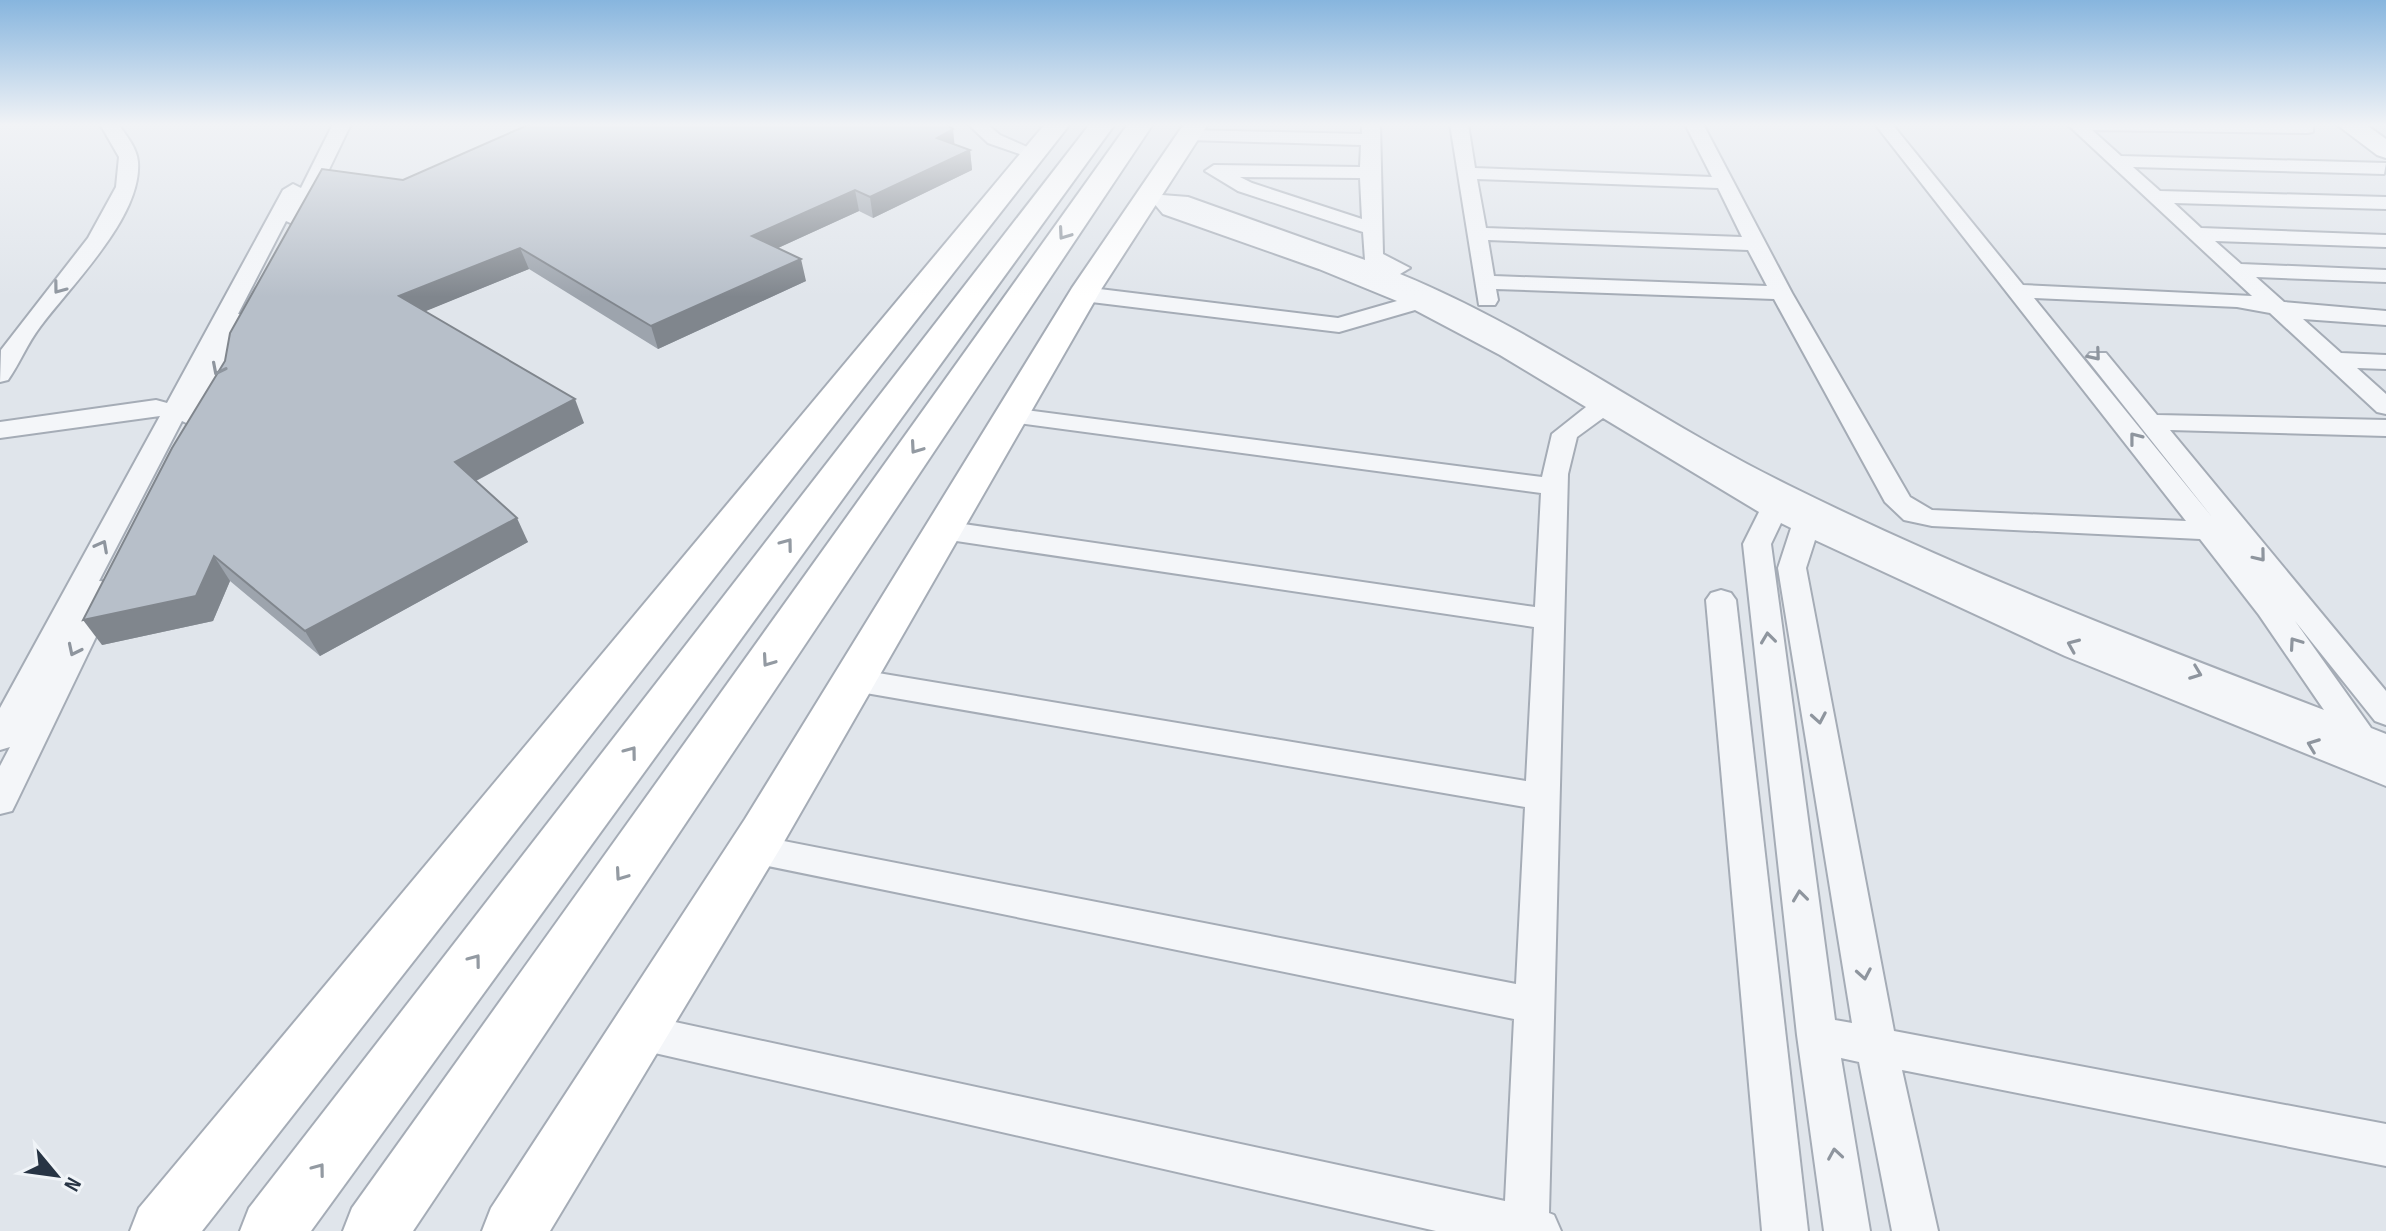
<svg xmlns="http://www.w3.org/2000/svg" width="2386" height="1231" font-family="'Sofia Sans Condensed',sans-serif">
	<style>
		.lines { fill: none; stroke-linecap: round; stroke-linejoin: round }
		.street-casing { stroke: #a5acb6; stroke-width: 4 }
		.secondary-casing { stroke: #a5acb6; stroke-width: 4 }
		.street { fill: #f4f6f9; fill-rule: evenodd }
		.secondary { fill: #fff; fill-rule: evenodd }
		.wall { fill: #9da4ad }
		.shaded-wall { fill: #80868d }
		.building { fill: #b7bfc9; stroke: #80868d; stroke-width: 2 }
		.oneway { stroke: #939aa2 }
		.oneway2 { stroke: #8e959e }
	</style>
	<rect width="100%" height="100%" fill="#e0e5eb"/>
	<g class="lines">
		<defs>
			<g id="street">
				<path d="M100 124H118C126 135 137 148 138 162 142 217 71 285 40 327 27 344 20 363 8 380L0 382 1 350 88 238 116 187 119 157Z"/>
				<polygon points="333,124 351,124 305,219 295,225 286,221 238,314 252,314 255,319 205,419 193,426 182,421 99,581 114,582 119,589 17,801 12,811 0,814 0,766 10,747 0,750 0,708 160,416 0,438 0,422 156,400 167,403 283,190 293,184 301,188"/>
				<polygon points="968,124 987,124 1000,135 1043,154 1034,159 988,143"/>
				<path d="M1362 124H1380L1383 254 1410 268 1400 274C1537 330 1655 420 1788 485 1961 571 2143 641 2324 710L2259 615 2200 539 1932 526 1904 520 1885 502 1774 299 1496 289 1498 300 1495 305H1479L1450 124H1468L1475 168 1712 177 1685 124H1703L1792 293 1910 497 1932 510 2186 521 1875 124H1892L2023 285 2252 296 2067 124H2313V132L2307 133 2092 130 2121 156 2386 163 2384 174 2133 167 2160 191 2386 197V209L2174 203 2201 228 2386 235V247L2215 241 2241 264 2386 270V282L2256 277 2284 302 2386 311V325L2303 319 2341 353 2386 355V369L2357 368 2386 394V414L2377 412 2270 313 2237 307 2034 298 2212 517 2090 363 2086 358 2090 353H2106L2157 415 2386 420V436L2170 430 2386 691V725L2375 721 2295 621 2371 728 2386 734V786L2065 656 1815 540 1806 568 1894 1031 2386 1124V1166L1902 1070 1938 1231H1892L1859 1062 1841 1058 1870 1231H1824L1797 1035 1743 544 1759 512 1603 418 1577 437 1568 474 1549 1213 1554 1215 1561 1231H1436L624 1046 618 1033 624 1020 638 1014 1505 1201 1514 1019 753 863 740 859 735 849 740 839 753 835 1516 984 1525 807 854 691 843 688 838 680 843 672 854 669 1526 781 1534 627 943 539 933 536 929 530 933 524 943 521 1535 607 1541 493 1011 422 999 415 1011 408 1542 477 1552 434 1586 407 1500 355 1415 310 1339 332 1083 301 1072 294 1083 287 1338 318 1397 301 1319 269 1163 214 1152 201 1162 195 1188 197 1365 260 1363 232 1238 191 1205 171 1214 165 1360 167 1361 145 1189 140 1180 135 1189 130 1362 134ZM1240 177 1360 178 1362 219 1252 183ZM1477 179 1718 188 1742 237 1486 228ZM1488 240 1748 250 1767 286 1494 276ZM1781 523 1791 528 1778 568 1852 1023 1835 1020 1771 544Z"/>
				<polygon points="1721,590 1731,593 1736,600 1808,1231 1762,1231 1706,600 1711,593"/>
			</g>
			<g id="secondary">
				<polygon points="1045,124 1070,124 202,1231 130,1231 139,1208"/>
				<polygon points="1090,124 1115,124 311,1231 240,1231 249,1208"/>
				<polygon points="1128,124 1153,124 413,1231 343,1231 352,1208"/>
				<polygon points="1184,124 1208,124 1102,288 781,847 550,1231 482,1231 491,1208 745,819 1072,288"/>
				<polygon points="2336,124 2365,124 2386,139 2386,158 2377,155"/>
			</g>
		</defs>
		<use href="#street" class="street-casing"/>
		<use href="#secondary" class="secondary-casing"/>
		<use href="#street" class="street"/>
		<use href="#secondary" class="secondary"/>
	</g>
	<polygon class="wall" points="955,144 970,150 972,170 873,218 859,211 778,248 806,281 658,349 529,269 425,311 584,423 476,481 528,542 320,656 230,581 213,621 102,645 403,180"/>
	<g class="shaded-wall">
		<polygon points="953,129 955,149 937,138"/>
		<polygon points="970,150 972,170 873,218 870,197"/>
		<polygon points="855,190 859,211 758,257 752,236"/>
		<polygon points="520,248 529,269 409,318 399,296"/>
		<polygon points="801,259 806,281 658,349 651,326"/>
		<polygon points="575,399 584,423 466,486 455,462"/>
		<polygon points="517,518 528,542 320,656 305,631"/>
		<polygon points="214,556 230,581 213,621 102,645 83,620"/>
	</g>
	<polygon class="building" points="530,124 946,124 953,129 937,138 970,150 870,197 855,190 752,236 801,259 651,326 520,248 399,296 575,399 455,462 517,518 305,631 214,556 196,596 83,620 172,448 225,361 230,333 322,169 403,180"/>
	<defs><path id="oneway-chevron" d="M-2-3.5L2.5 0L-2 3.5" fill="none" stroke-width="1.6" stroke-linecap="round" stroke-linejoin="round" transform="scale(2)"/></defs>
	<g class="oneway">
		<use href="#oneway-chevron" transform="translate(1064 234) rotate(125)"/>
		<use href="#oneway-chevron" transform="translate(916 448) rotate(125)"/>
		<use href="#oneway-chevron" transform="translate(787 544) rotate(-53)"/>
		<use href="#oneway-chevron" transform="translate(768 661) rotate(125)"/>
		<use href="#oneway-chevron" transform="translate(631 752) rotate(-53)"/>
		<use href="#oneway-chevron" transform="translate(621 875) rotate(125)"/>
		<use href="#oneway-chevron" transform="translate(475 960) rotate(-53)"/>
		<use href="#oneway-chevron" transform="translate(319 1169) rotate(-53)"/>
	</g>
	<g class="oneway2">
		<use href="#oneway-chevron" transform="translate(59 288) rotate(127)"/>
		<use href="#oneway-chevron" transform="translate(2095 355) rotate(50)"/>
		<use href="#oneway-chevron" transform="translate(218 369) rotate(117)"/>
		<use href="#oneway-chevron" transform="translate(2135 438) rotate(-128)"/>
		<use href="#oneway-chevron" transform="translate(102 546) rotate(-62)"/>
		<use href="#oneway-chevron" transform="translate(2260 556) rotate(51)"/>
		<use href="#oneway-chevron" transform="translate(1768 638) rotate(-97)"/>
		<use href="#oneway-chevron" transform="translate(2295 643) rotate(-125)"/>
		<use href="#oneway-chevron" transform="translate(2073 645) rotate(-157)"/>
		<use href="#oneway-chevron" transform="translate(74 650) rotate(116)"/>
		<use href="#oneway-chevron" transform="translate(2196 673) rotate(21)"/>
		<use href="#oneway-chevron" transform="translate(1819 718) rotate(80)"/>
		<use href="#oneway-chevron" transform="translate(2313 745) rotate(-159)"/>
		<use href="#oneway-chevron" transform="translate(1800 896) rotate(-97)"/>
		<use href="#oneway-chevron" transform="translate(1864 974) rotate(80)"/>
		<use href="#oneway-chevron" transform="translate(1835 1154) rotate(-99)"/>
	</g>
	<linearGradient id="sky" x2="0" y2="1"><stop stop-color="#87b5de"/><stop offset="0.42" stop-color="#f1f3f6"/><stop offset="1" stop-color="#f1f3f6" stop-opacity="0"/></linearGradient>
	<rect width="2386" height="297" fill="url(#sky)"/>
	<g transform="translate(56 1175) rotate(119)" stroke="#f0f4f8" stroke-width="6" paint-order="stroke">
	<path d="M0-6L14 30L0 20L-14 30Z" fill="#273444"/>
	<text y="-12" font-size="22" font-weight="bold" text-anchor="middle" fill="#273444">N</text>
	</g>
</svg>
